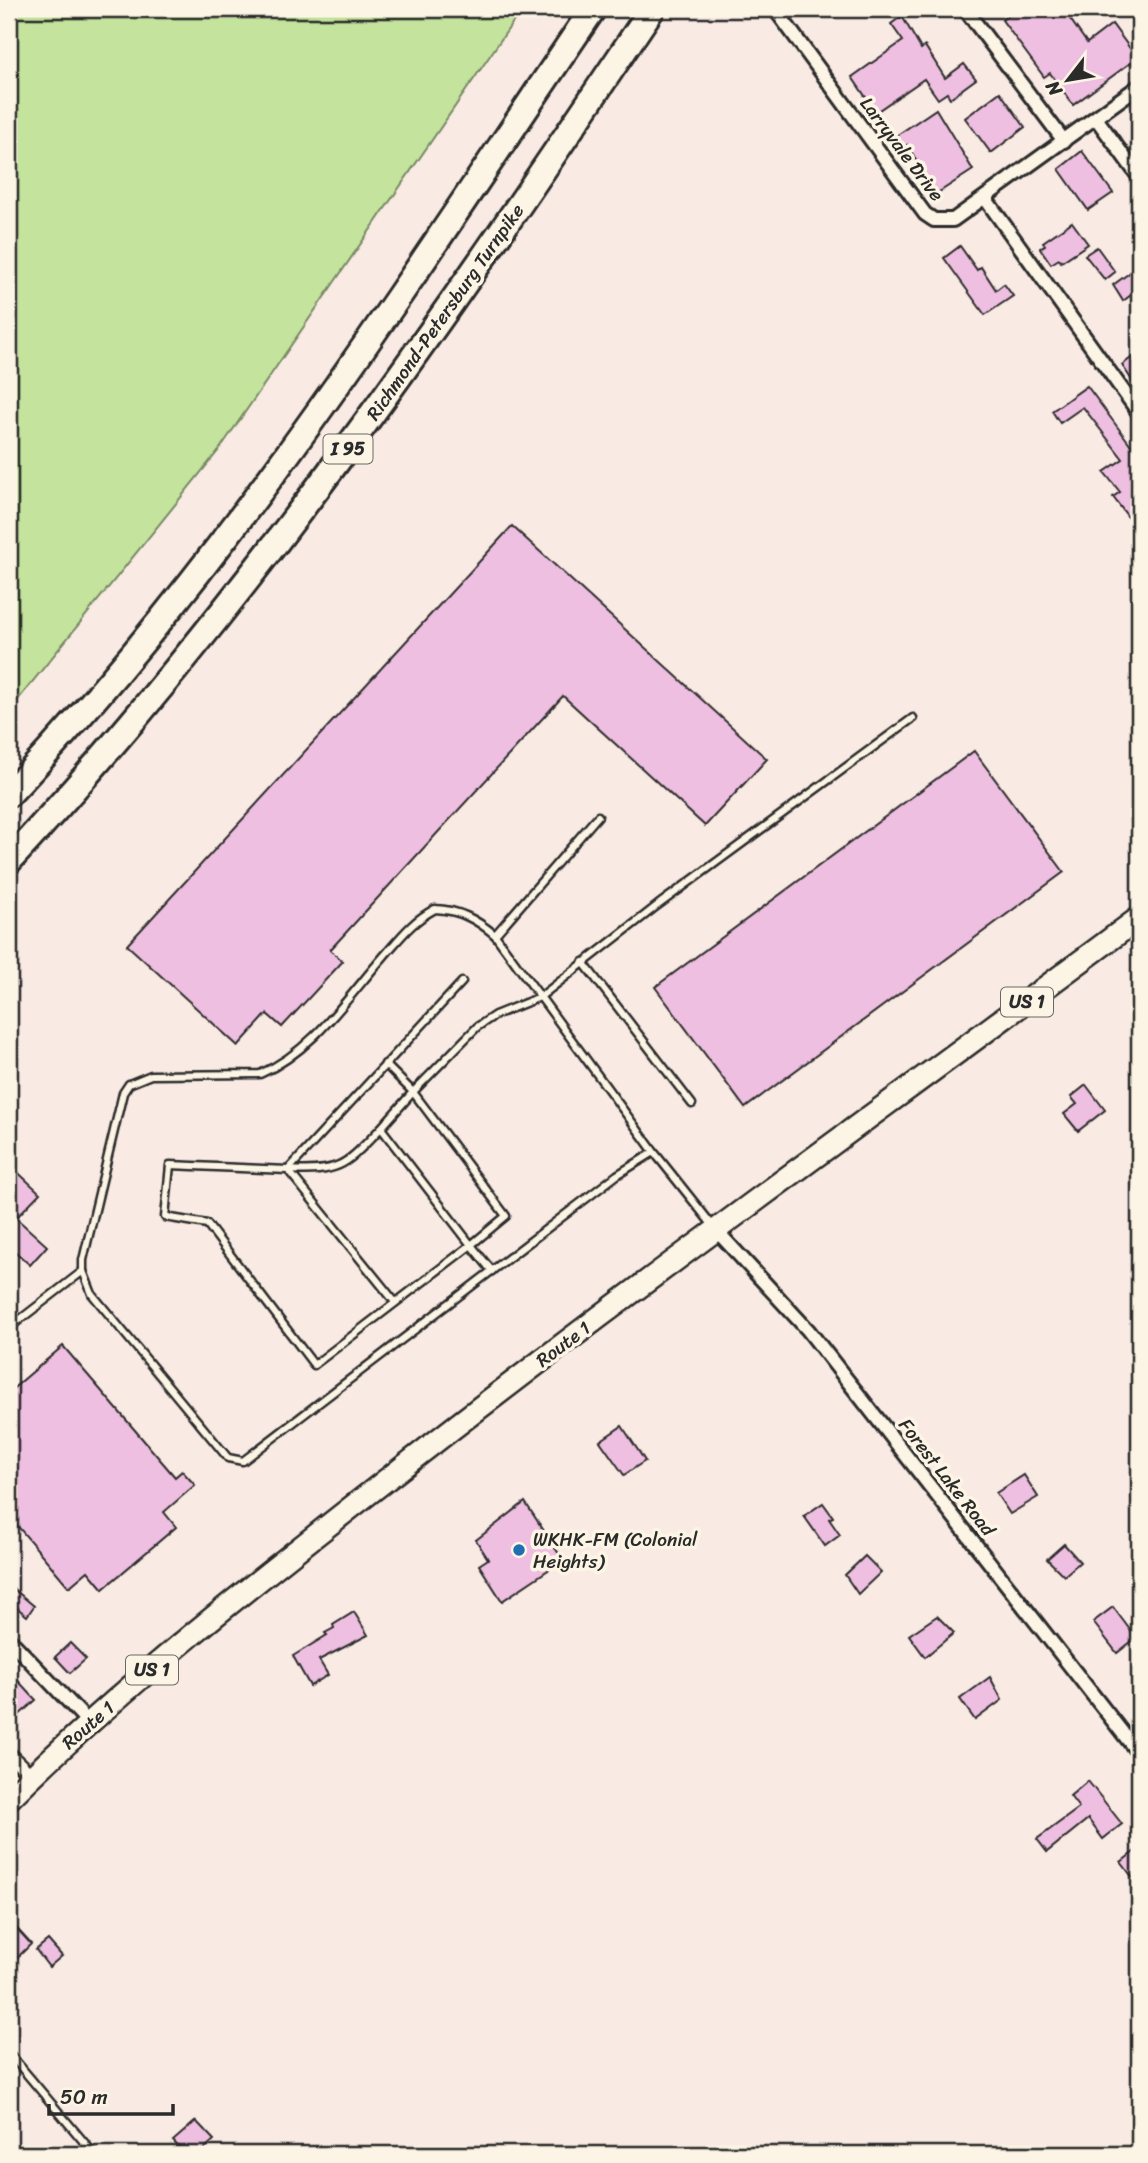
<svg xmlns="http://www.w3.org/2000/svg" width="1148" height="2163" font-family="Sriracha,sans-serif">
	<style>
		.green { fill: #c4e49d; stroke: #788864; stroke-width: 2 }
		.building { fill: #efbfe1; stroke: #2b2b2b; stroke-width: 2 }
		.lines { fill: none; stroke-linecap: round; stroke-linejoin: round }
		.lane-casing { stroke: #2b2b2b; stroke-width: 11 }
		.street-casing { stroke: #2b2b2b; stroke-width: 18 }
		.primary-casing { stroke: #2b2b2b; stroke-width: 26 }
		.highway-casing { stroke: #2b2b2b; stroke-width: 30 }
		.lane { stroke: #fcf5e5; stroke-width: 6 }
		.street { stroke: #fcf5e5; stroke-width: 12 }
		.primary { stroke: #fcf5e5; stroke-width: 21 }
		.highway { stroke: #fcf5e5; stroke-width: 24 }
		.poi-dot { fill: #1f6fb2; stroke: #fcf5e5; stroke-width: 2.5 }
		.labels { text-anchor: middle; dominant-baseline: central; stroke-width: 7; stroke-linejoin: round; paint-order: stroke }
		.shield { fill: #fcf5e5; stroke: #6a6863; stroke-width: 2 }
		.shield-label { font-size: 18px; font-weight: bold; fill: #2b2b2b }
		.street-label { font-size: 19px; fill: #2b2b2b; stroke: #fcf5e5 }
		.poi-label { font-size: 19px; fill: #2b2b2b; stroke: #fcf5e5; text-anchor: start }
	</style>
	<rect width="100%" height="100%" fill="#f9eae4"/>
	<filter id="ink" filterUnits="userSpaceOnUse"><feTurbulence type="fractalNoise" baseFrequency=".0143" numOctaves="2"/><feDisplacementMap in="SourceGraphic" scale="14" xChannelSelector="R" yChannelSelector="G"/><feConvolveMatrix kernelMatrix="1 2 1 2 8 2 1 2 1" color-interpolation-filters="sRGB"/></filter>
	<g filter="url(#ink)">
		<polygon class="green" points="9,9 522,9 219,450 9,711"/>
		<g class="building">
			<polygon points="1017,9 1063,9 1087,43 1112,24 1137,58 1073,105 1050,73 1044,77 1002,20"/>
			<polygon points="902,16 921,49 925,46 945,78 964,64 976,79 950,98 947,93 938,99 924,79 876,112 852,77 903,41 891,24"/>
			<polygon points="1000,92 1025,127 991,153 965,118"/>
			<polygon points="936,109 973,170 936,194 934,189 928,193 918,177 924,173 907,145 901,149 893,138"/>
			<polygon points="1082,151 1113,193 1088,210 1059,169"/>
			<polygon points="1072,222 1088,244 1061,262 1059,259 1051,264 1040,248 1045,245 1043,242"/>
			<polygon points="960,246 977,270 981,267 996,290 1004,284 1013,296 985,315 944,258"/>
			<polygon points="1097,247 1115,272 1105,280 1085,255"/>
			<polygon points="1139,266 1139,289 1123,301 1113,285"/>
			<polygon points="1139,352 1139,391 1122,365"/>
			<polygon points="1087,386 1139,456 1139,515 1131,521 1113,497 1120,492 1104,472 1123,459 1083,407 1060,423 1052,411"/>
			<polygon points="512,526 767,759 705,826 563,696 330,950 343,961 282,1027 267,1014 238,1046 127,945"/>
			<polygon points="974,751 1064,872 745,1108 655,987"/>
			<polygon points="1086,1085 1105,1110 1078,1131 1064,1114 1077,1104 1071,1097"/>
			<polygon points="9,1164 40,1193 16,1218 47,1246 30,1265 9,1246"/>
			<polygon points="63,1346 175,1477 182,1471 195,1485 164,1512 176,1527 103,1589 88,1571 69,1587 9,1516 9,1392"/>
			<polygon points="622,1426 645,1461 624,1475 600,1441"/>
			<polygon points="1024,1475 1038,1497 1010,1514 996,1493"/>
			<polygon points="525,1502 563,1560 502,1601 479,1565 488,1559 476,1540"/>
			<polygon points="823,1503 833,1517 829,1519 840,1535 825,1546 804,1516"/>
			<polygon points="1064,1544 1080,1562 1064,1576 1047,1559"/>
			<polygon points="865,1556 881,1572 858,1594 845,1575"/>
			<polygon points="9,1585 34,1606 27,1616 9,1601"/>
			<polygon points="1113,1607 1136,1638 1117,1653 1093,1622"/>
			<polygon points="354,1612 368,1635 319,1660 328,1675 310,1686 293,1656 327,1635 325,1633 334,1628 333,1625"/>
			<polygon points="937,1616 954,1633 925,1657 909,1635"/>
			<polygon points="70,1643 86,1659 70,1673 55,1657"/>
			<polygon points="9,1671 36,1700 9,1724"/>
			<polygon points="990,1677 1002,1700 975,1720 960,1699"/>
			<polygon points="1088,1781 1122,1824 1103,1839 1088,1819 1047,1852 1037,1839 1079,1808 1070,1796"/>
			<polygon points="1139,1848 1139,1886 1121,1862"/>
			<polygon points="9,1920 31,1944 18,1957 9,1948"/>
			<polygon points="48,1940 62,1956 49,1967 36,1950"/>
			<polygon points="196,2121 214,2140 198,2154 185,2154 173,2141"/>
		</g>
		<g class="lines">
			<defs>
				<g id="lane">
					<polyline points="495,935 598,816"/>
					<polyline points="583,962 692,1104"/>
					<polyline points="462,982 288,1170 170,1165 165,1217 207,1224 314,1365 471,1245 492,1271"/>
					<polyline points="381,1128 413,1092 385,1064"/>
					<path d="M654 1152 617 1175 243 1461 228 1458 92 1294 83 1271V1260L123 1093 129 1084 151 1075 260 1074C312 1052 347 998 384 956 400 938 412 921 435 909 459 910 476 919 495 935L654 1152 713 1226"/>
					<path d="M288 1170C342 1173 345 1165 381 1128L471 1245 506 1216 413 1092 477 1027 495 1015 540 997 658 905 913 718"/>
					<polyline points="288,1170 395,1302"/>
					<polyline points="9,1328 83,1271"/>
					<polyline points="9,2053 94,2154"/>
				</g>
				<g id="street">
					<polyline points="775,9 925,214 934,220 953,220 1139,86"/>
					<polyline points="965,9 1064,141"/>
					<polyline points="1096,118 1139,177"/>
					<polyline points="985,198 1139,413"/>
					<polyline points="716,1230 808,1330 1139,1754"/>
					<polyline points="9,1639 89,1723"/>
					<polyline points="9,1754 32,1776"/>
				</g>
				<path id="primary" d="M9 1799C128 1681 262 1577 394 1474 638 1283 891 1103 1139 918"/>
				<g id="highway">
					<path d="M9 794C234 557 410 279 593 9"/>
					<path d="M9 861C253 599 453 305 652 9"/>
				</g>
			</defs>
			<use href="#lane" class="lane-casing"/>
			<use href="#street" class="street-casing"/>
			<use href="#primary" class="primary-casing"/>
			<use href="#highway" class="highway-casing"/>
			<use href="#lane" class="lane"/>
			<use href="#street" class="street"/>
			<use href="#primary" class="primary"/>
			<use href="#highway" class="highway"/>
		</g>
	</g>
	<circle class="poi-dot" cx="519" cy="1550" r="7"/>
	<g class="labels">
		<g class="shield">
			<rect x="323.5" y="434.5" width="49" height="29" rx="5"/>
			<rect x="1001" y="987.5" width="52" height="29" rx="5"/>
			<rect x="126" y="1655.5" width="52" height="29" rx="5"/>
		</g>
		<g class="shield-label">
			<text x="348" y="449">I 95</text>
			<text x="1027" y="1002">US 1</text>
			<text x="152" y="1670">US 1</text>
		</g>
		<g class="street-label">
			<text transform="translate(902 149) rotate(53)">Larryvale Drive</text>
			<text transform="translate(445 312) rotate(-55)">Richmond-Petersburg Turnpike</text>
			<text transform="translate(563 1344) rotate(-37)">Route 1</text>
			<text transform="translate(947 1477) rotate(52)">Forest Lake Road</text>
			<text transform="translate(88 1725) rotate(-41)">Route 1</text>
		</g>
		<g class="poi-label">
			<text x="533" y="1539">WKHK-FM (Colonial<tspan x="533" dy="22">Heights)</tspan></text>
		</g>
	</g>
	<rect width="1148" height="2163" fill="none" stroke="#fcf5e5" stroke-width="35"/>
	<rect x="18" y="18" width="1113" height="2128" fill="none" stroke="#2b2b2b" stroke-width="2.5" filter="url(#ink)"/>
	<g transform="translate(1068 80) rotate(239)" stroke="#fcf5e5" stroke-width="5" paint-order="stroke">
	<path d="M0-5L12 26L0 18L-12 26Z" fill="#2b2b2b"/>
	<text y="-10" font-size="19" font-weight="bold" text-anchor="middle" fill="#2b2b2b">N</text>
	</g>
	<path d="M49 2104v10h124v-10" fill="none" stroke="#2b2b2b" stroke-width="3.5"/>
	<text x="60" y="2104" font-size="21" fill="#2b2b2b" stroke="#fcf5e5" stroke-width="5" paint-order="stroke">50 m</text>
</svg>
